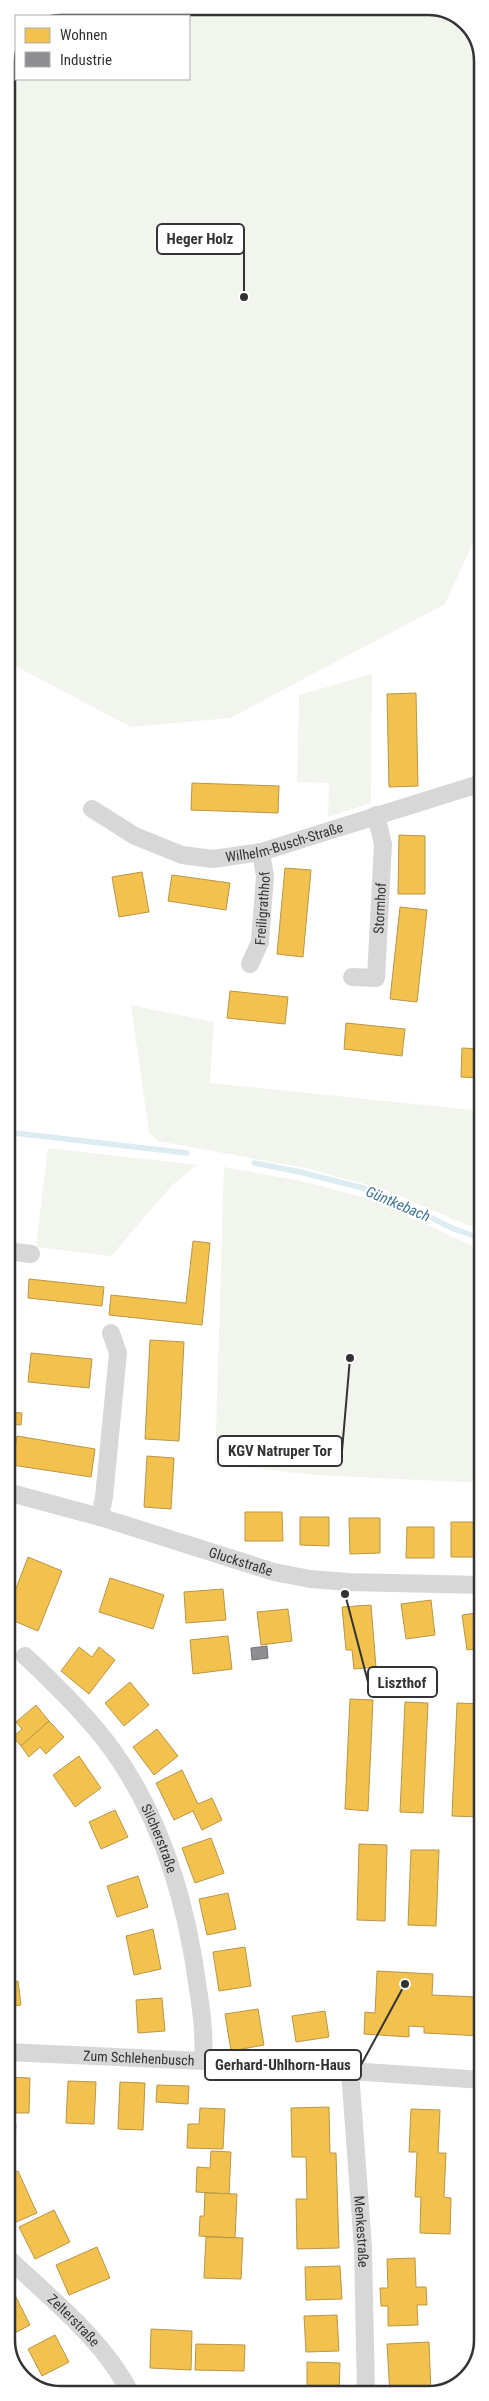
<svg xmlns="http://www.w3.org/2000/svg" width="489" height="2401" font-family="'Roboto Condensed',sans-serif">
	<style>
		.green { fill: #f1f5ed }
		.homes { fill: #f2c14e; stroke: #b99646 }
		.industry { fill: #8d8d92; stroke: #727276 }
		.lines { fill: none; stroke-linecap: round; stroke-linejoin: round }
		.stream { stroke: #ddebf3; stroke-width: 5.5 }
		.minor { stroke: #d7d7d7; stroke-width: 18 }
		.labels { text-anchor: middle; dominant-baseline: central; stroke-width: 5; stroke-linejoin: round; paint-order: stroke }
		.street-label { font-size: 14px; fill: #333; stroke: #fff }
		.water-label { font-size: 15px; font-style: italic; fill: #3f7597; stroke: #fff }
		.rim { fill: none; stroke: #333; stroke-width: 2.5 }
		.leader { fill: none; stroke: #333; stroke-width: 2 }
		.callout-dot { fill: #333; stroke: #fff; stroke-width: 2 }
		.callout { fill: #fff; stroke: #333; stroke-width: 2 }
		.callout-label { font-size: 15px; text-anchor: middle; font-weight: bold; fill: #333 }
	</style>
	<rect width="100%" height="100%" fill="#fff"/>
	<g class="green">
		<polygon points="61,6 435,7 467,22 482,53 482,516 480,527 445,604 230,718 131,727 6,661 6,61 16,37 16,79 189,79 189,16 37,16"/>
		<polygon points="372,674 371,803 328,817 329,783 297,782 299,695"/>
		<polygon points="131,1005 214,1022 210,1083 482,1111 482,1231 380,1188 305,1168 158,1141 149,1133"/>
		<polygon points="48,1148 197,1165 171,1186 111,1256 36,1247"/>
		<polygon points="224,1167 301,1181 374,1200 483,1251 483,1483 315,1475 215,1464"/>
	</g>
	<g class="homes">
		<polygon points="480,680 482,680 482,712 481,712"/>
		<polygon points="416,693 418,786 389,787 387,694"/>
		<polygon points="192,783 279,786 278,813 191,810"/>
		<polygon points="399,835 425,836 425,894 398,894"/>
		<polygon points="285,868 311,870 303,957 277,954"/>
		<polygon points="142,872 149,912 119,917 112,877"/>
		<polygon points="172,875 230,883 226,910 168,901"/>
		<polygon points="400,907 427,910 417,1002 390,999"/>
		<polygon points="230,991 288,997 285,1024 227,1018"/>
		<polygon points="346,1023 405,1029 402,1056 344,1049"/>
		<polygon points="462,1048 482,1049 482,1078 461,1077"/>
		<polygon points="193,1241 210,1243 202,1325 109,1315 111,1295 186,1303"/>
		<polygon points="29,1279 104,1287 102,1306 28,1298"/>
		<polygon points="150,1340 184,1342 179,1441 145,1439"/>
		<polygon points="31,1353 92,1359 89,1388 28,1382"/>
		<polygon points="11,1412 22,1413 21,1425 10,1424"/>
		<polygon points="17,1436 95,1449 91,1477 12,1465"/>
		<polygon points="147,1456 174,1458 171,1509 144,1507"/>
		<polygon points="245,1512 282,1512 283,1541 245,1541"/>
		<polygon points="300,1517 329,1517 329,1546 300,1545"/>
		<polygon points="349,1518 380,1518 380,1553 350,1554"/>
		<polygon points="451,1522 482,1522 481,1557 451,1557"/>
		<polygon points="407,1527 434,1527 434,1558 406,1558"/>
		<polygon points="28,1557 62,1571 38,1631 7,1618 7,1612"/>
		<polygon points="110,1578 164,1595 153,1629 99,1612"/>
		<polygon points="223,1589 226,1620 186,1623 184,1592"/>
		<polygon points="431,1600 435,1635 406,1639 401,1604"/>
		<polygon points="371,1605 376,1667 354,1669 352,1650 346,1650 342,1607"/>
		<polygon points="288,1609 292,1641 261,1645 257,1612"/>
		<polygon points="483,1612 483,1648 467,1650 462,1615"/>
		<polygon points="228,1636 232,1669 193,1674 190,1640"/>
		<polygon points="79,1647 92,1657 99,1647 115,1660 89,1694 61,1671"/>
		<polygon points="130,1682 149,1705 124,1726 105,1703"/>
		<polygon points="350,1699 373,1700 368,1811 345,1809"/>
		<polygon points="405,1702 428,1703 423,1813 400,1812"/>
		<polygon points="457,1703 483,1704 479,1817 452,1816"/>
		<polygon points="36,1705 49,1721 21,1746 13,1737 22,1729 16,1722"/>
		<polygon points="49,1721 64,1737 46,1754 40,1747 29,1757 21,1746"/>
		<polygon points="157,1729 178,1756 154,1775 133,1747"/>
		<polygon points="79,1756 101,1788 75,1807 53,1775"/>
		<polygon points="182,1770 198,1804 212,1798 222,1820 202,1830 193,1811 174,1820 156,1783"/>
		<polygon points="115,1810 128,1837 101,1849 89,1822"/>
		<polygon points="211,1838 224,1873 195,1883 182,1848"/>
		<polygon points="359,1844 387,1845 385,1921 357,1920"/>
		<polygon points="411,1850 439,1850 436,1926 408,1925"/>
		<polygon points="138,1876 148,1907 117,1917 107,1886"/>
		<polygon points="228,1893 236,1929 207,1935 199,1899"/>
		<polygon points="153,1929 161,1969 134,1975 126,1936"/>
		<polygon points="245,1947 251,1986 219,1991 213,1952"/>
		<polygon points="480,1953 483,1953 483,2036 424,2033 424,2027 409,2026 409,2037 364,2034 365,2012 375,2013 377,1971 433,1974 432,1995 478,1997"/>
		<polygon points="18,1981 21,2005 7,2007 11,2031 7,2032 7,1983"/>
		<polygon points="162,1998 165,2031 138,2033 136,2000"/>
		<polygon points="258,2009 264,2045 231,2051 225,2014"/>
		<polygon points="325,2011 329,2037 296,2042 292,2016"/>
		<polygon points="7,2077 30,2078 29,2113 7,2113"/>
		<polygon points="68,2081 96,2082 94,2124 66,2123"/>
		<polygon points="120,2082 145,2083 143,2130 118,2129"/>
		<polygon points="157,2085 189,2086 188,2104 156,2102"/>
		<polygon points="329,2107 330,2153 336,2153 339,2248 297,2249 296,2199 307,2199 306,2157 292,2157 291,2108"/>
		<polygon points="200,2108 225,2109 223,2149 187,2148 188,2124 199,2124"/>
		<polygon points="411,2109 440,2110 438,2153 446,2153 444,2197 451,2198 450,2234 420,2233 421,2197 415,2197 417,2152 409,2152"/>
		<polygon points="7,2124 16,2125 13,2159 7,2159"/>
		<polygon points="211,2151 231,2152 229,2194 196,2192 197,2167 210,2168"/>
		<polygon points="18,2171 37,2213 7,2226 7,2176"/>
		<polygon points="205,2193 237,2194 235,2238 199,2236 200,2216 204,2216"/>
		<polygon points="54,2210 70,2242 35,2259 19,2227"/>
		<polygon points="206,2237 243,2238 241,2279 204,2278"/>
		<polygon points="97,2247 110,2278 69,2295 56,2265"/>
		<polygon points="415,2258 416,2287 426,2287 427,2305 417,2305 418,2325 388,2326 388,2306 381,2306 380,2288 388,2288 387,2259"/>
		<polygon points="340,2266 342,2299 306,2300 305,2267"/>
		<polygon points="12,2289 30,2325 7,2337 7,2292"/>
		<polygon points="476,2297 483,2297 483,2326 475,2326"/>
		<polygon points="337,2315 339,2351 306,2352 304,2316"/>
		<polygon points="151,2329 192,2331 191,2370 150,2368"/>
		<polygon points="55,2335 69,2362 42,2376 28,2349"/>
		<polygon points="429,2342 431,2394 390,2394 387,2344"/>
		<polygon points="196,2344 245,2345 244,2371 195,2370"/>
		<polygon points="307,2362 340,2363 339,2394 307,2394"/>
	</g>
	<polygon class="industry" points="267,1646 268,1658 252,1660 251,1648"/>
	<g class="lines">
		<g class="stream">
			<polyline points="6,1132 187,1153"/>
			<polyline points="254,1163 300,1172 378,1192 454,1229 483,1239"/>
		</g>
		<g class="minor">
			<path id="s1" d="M92 809 135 836 182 855 213 859 261 852 482 783"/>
			<path id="s2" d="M250 964 260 942 265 876 261 852"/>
			<path id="s3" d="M352 977 376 978 383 844 376 815"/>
			<polyline points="7,1251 31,1254"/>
			<path id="s4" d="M7 1492 100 1517 274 1572 310 1579 348 1582 483 1585"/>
			<polyline points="100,1517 104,1497 118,1353 111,1333"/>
			<path id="s5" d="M25 1656C55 1684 87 1715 111 1748 162 1818 187 1904 198 1989 202 2013 205 2036 203 2061"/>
			<path id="s6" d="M7 2052 203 2061 483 2080"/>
			<path id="s7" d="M350 2071 363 2248 366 2394"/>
			<path id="s8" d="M7 2257C51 2299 103 2339 131 2394"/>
			<polyline points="144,2394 153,2394"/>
		</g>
	</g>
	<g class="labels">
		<g class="street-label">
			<text stroke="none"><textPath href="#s1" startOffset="206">Wilhelm-Busch-Straße</textPath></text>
			<text stroke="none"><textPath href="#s2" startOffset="58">Freiligrathhof</textPath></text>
			<text stroke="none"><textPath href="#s3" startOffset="94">Stormhof</textPath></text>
			<text stroke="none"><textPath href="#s4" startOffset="244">Gluckstraße</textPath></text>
			<text stroke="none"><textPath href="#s5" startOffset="229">Silcherstraße</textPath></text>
			<text stroke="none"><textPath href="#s6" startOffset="132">Zum Schlehenbusch</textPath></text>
			<text stroke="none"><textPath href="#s7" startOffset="161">Menkestraße</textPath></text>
			<text stroke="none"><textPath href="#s8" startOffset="92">Zelterstraße</textPath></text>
		</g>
		<g class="water-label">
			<text transform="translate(398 1204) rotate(23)">Güntkebach</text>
		</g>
	</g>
	<path d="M0 0H489V2401H0ZM61 15H428A46 46 0 0 1 474 61V2340A46 46 0 0 1 428 2386H61A46 46 0 0 1 15 2340V61A46 46 0 0 1 61 15Z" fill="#fff" fill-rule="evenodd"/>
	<path class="rim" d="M61 15H428A46 46 0 0 1 474 61V2340A46 46 0 0 1 428 2386H61A46 46 0 0 1 15 2340V61A46 46 0 0 1 61 15Z"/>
	<path class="leader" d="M244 297L244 239M350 1358L342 1451M345 1594L368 1682M405 1984L361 2065"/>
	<g class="callout-dot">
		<circle cx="244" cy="297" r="5"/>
		<circle cx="350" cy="1358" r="5"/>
		<circle cx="345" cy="1594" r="5"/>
		<circle cx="405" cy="1984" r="5"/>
	</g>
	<g class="callout">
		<rect x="157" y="224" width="87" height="30" rx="5"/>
		<rect x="218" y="1436" width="124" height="30" rx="5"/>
		<rect x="368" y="1667" width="69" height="30" rx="5"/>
		<rect x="205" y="2050" width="156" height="30" rx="5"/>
	</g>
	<g class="callout-label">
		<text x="200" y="244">Heger Holz</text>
		<text x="280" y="1456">KGV Natruper Tor</text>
		<text x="402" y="1688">Liszthof</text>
		<text x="283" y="2070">Gerhard-Uhlhorn-Haus</text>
	</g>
	<rect x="15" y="15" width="175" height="65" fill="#ffffff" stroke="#adadad"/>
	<rect x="25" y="28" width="25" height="15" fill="#f2c14e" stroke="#adadad"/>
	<text x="60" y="40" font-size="15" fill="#333333">Wohnen</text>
	<rect x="25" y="52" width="25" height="15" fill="#8d8d92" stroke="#adadad"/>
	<text x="60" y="65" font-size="15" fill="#333333">Industrie</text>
</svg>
